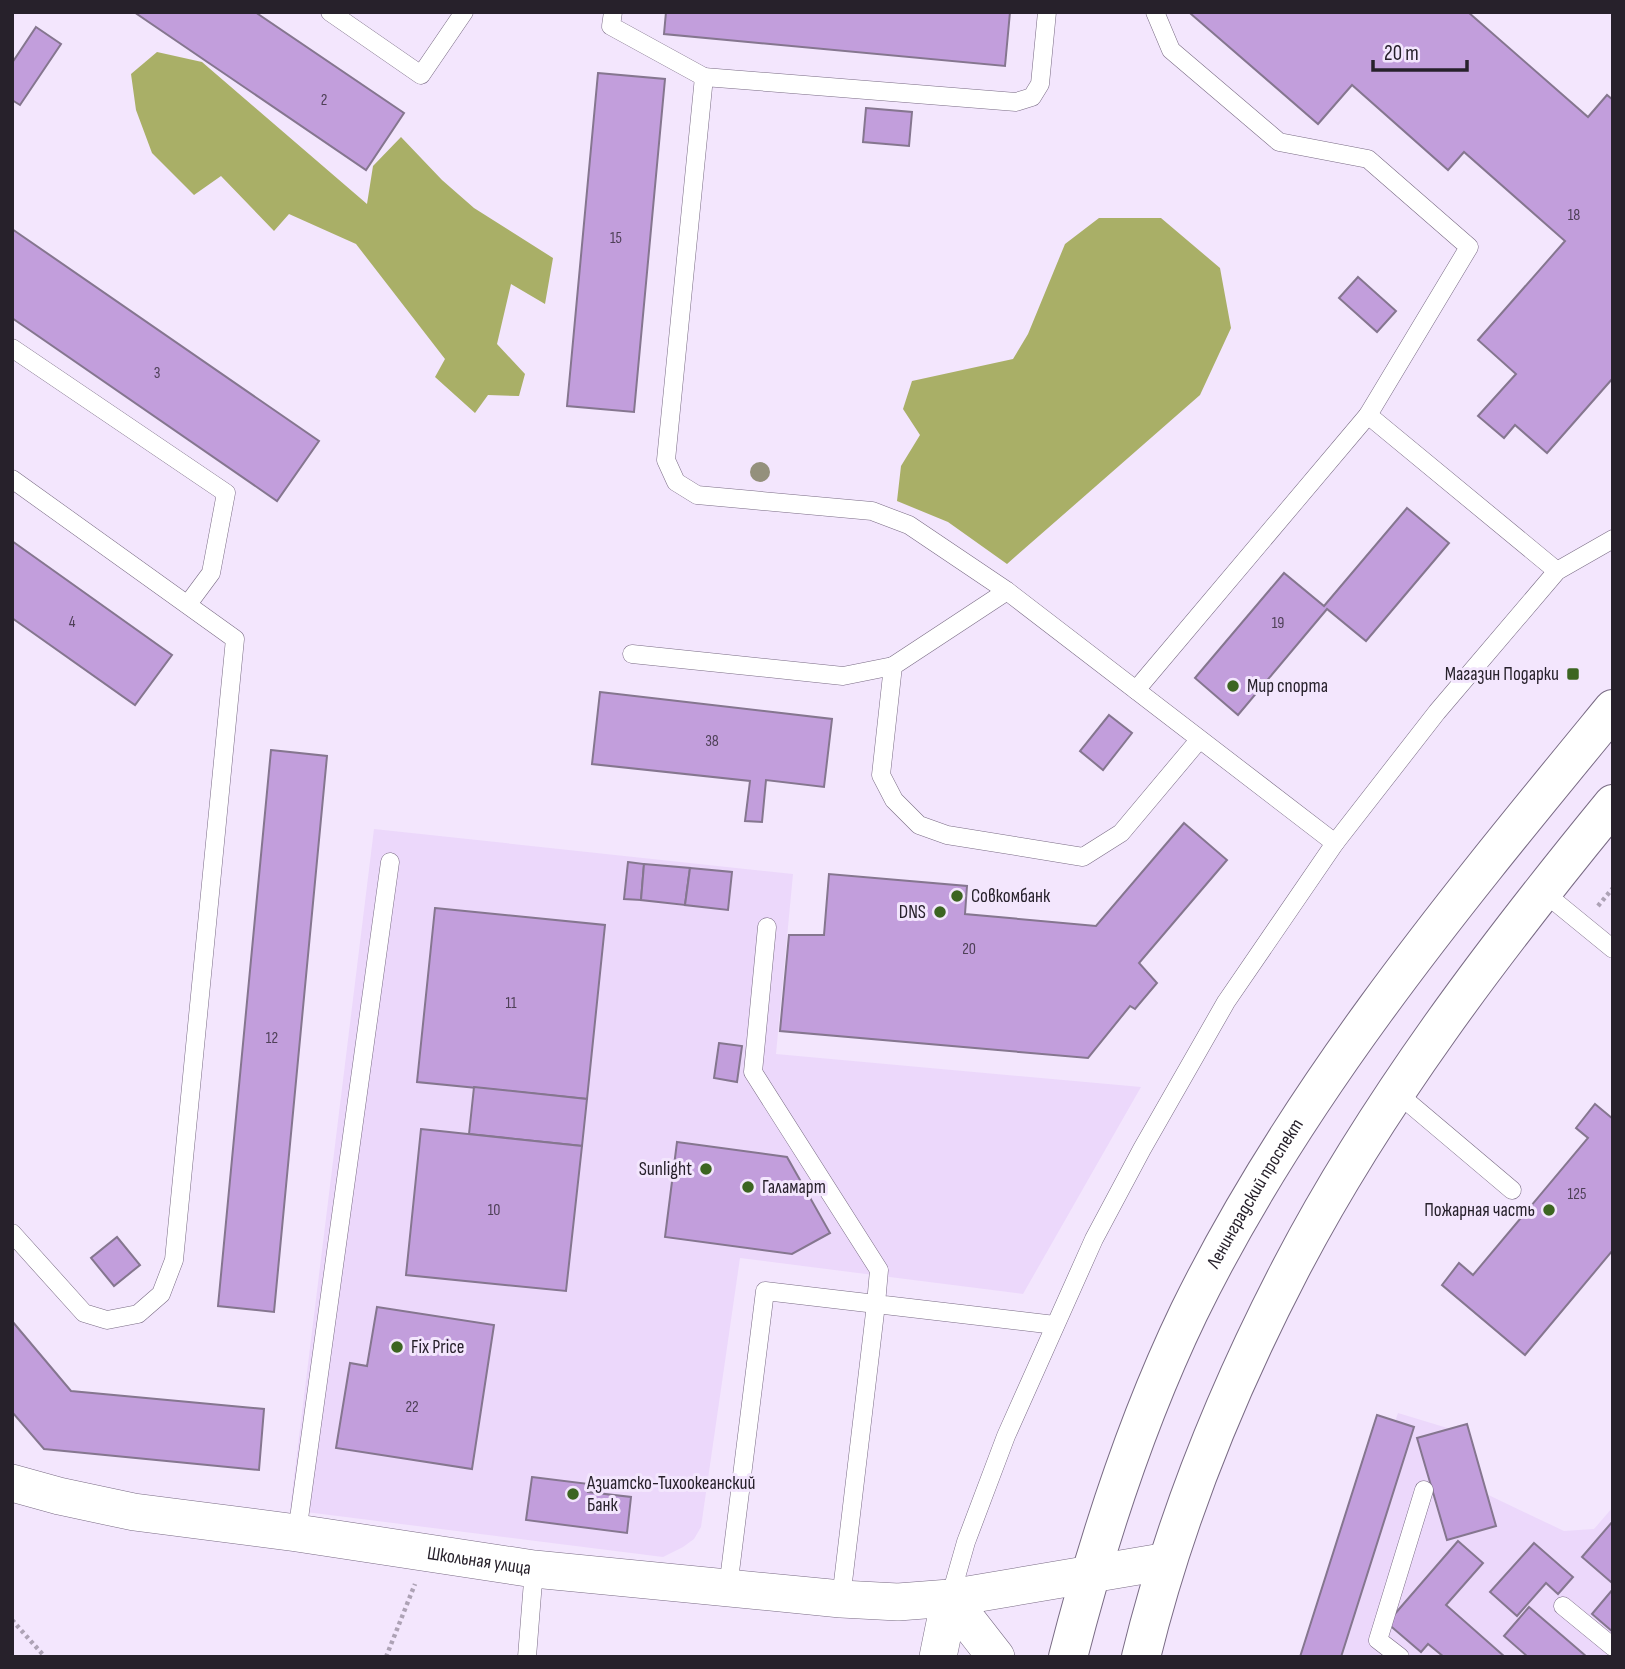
<svg xmlns="http://www.w3.org/2000/svg" width="1625" height="1669" font-family="'Sofia Sans Condensed',sans-serif">
	<style>
		.built { fill: #ecd8fb }
		.forest { fill: #a9af67 }
		.building { fill: #c29edc; stroke: #85768f; stroke-width: 2 }
		.lines { fill: none; stroke-linecap: round; stroke-linejoin: round }
		.lane-casing { stroke: #796b84; stroke-width: 19 }
		.street-casing { stroke: #796b84; stroke-width: 38 }
		.secondary-casing { stroke: #796b84; stroke-width: 40 }
		.path { stroke: #ada2b5; stroke-width: 4.5; stroke-dasharray: 3.5 3.5; stroke-linecap: butt }
		.lane { stroke: #fff; stroke-width: 18 }
		.street { stroke: #fff; stroke-width: 37 }
		.secondary { stroke: #fff; stroke-width: 38 }
		.tree { fill: #94907c }
		.poi-dot { fill: #3c6521; stroke: #f3e6fd; stroke-width: 2.5 }
		.labels { text-anchor: middle; dominant-baseline: central; stroke-width: 6; stroke-linejoin: round; paint-order: stroke }
		.number-label { font-size: 16px; fill: #4e4057 }
		.poi-label { font-size: 19px; fill: #27212b; stroke: #f3e6fd; text-anchor: start }
		.street-label { font-size: 19px; fill: #27212b; stroke: #f3e6fd }
	</style>
	<rect width="100%" height="100%" fill="#f3e6fd"/>
	<g class="built">
		<polygon points="374,829 793,874 776,1054 1141,1087 1023,1294 740,1258 701,1527 694,1539 683,1547 663,1557 290,1510"/>
		<polygon points="1398,1413 1454,1430 1478,1490 1564,1531 1594,1529 1613,1507 1613,1657 1314,1657"/>
	</g>
	<g class="forest">
		<polygon points="157,52 202,62 367,204 373,166 401,137 442,180 474,208 553,258 545,304 511,284 497,344 525,374 519,396 488,395 475,413 435,377 445,359 356,244 289,214 274,231 221,176 194,195 152,153 136,110 131,74"/>
		<polygon points="1099,218 1161,218 1220,268 1231,328 1200,395 1007,564 948,522 897,501 901,466 920,435 903,409 912,381 1013,359 1028,334 1065,244"/>
	</g>
	<g class="building">
		<polygon points="134,12 255,12 404,113 366,170"/>
		<polygon points="666,12 1010,12 1005,66 664,34"/>
		<polygon points="1193,12 1468,12 1588,117 1607,95 1613,100 1613,378 1547,453 1515,425 1504,438 1478,416 1516,374 1478,340 1565,241 1464,152 1448,170 1352,85 1318,124 1191,14"/>
		<polygon points="36,27 61,44 20,105 12,100 12,63"/>
		<polygon points="598,73 665,79 634,412 567,406"/>
		<polygon points="866,108 912,112 909,146 863,142"/>
		<polygon points="12,229 319,441 277,501 12,318"/>
		<polygon points="1358,277 1396,311 1377,332 1339,298"/>
		<polygon points="1407,508 1449,543 1366,641 1327,609 1238,715 1195,678 1284,573 1324,606"/>
		<polygon points="12,541 172,655 135,705 12,618"/>
		<polygon points="600,692 832,719 824,787 766,780 762,822 745,821 750,781 592,764"/>
		<polygon points="1109,715 1132,733 1103,770 1080,751"/>
		<polygon points="271,750 327,756 274,1312 218,1306"/>
		<polygon points="1184,823 1227,860 1139,963 1157,983 1135,1009 1130,1006 1088,1058 780,1031 789,935 824,935 829,874 967,886 965,914 1096,926"/>
		<polygon points="628,862 644,864 641,900 624,899"/>
		<polygon points="644,864 690,868 685,905 641,900"/>
		<polygon points="690,868 732,872 728,910 685,905"/>
		<polygon points="435,908 605,925 587,1099 417,1082"/>
		<polygon points="719,1043 742,1046 737,1082 714,1078"/>
		<polygon points="474,1087 587,1099 582,1146 469,1134"/>
		<polygon points="1595,1104 1613,1119 1613,1250 1525,1355 1442,1285 1459,1263 1473,1275 1588,1138 1576,1128"/>
		<polygon points="421,1129 582,1146 566,1291 406,1275"/>
		<polygon points="677,1142 787,1157 830,1233 792,1254 665,1237"/>
		<polygon points="117,1237 140,1265 114,1286 91,1258"/>
		<polygon points="377,1307 494,1325 472,1469 336,1448 350,1363 367,1366"/>
		<polygon points="12,1321 71,1391 264,1409 259,1470 44,1449 12,1412"/>
		<polygon points="1377,1415 1414,1427 1341,1657 1300,1657"/>
		<polygon points="1467,1424 1496,1526 1447,1540 1417,1438"/>
		<polygon points="532,1477 589,1484 588,1492 631,1497 627,1533 526,1520"/>
		<polygon points="1613,1521 1613,1579 1611,1582 1582,1557"/>
		<polygon points="1458,1541 1483,1563 1446,1605 1505,1657 1444,1657 1428,1644 1421,1652 1387,1623"/>
		<polygon points="1534,1543 1573,1577 1558,1594 1546,1583 1517,1616 1490,1592"/>
		<polygon points="1613,1589 1613,1632 1592,1614"/>
		<polygon points="1529,1607 1587,1657 1528,1657 1504,1636"/>
	</g>
	<g class="lines">
		<defs>
			<g id="lane">
				<polyline points="330,12 421,75 464,12"/>
				<polyline points="613,12 611,26 704,77"/>
				<polyline points="1047,12 1040,84 1032,97 1016,102 704,77 666,460 676,482 697,495 872,511 909,525 1007,591 1335,843"/>
				<polyline points="1155,12 1171,50 1279,142 1368,159 1469,247 1368,415 1557,571"/>
				<polyline points="12,348 226,493 211,573 188,604"/>
				<polyline points="12,479 235,639 174,1260 161,1294 138,1314 107,1320 84,1313 12,1233"/>
				<polyline points="1007,591 893,666 881,775 894,800 919,825 947,835 1083,857 1121,833 1199,740"/>
				<polyline points="632,654 843,676 893,666"/>
				<polyline points="1136,690 1368,415"/>
				<polyline points="1542,891 1613,949"/>
				<polyline points="767,927 753,1072 879,1270 876,1304 1055,1325"/>
				<polyline points="1396,1092 1512,1190"/>
				<polyline points="297,1533 390,862"/>
				<polyline points="728,1588 765,1291 876,1304 841,1599"/>
				<polyline points="950,1598 966,1542 1006,1436 1094,1239 1142,1149 1226,1002 1335,843 1437,712 1557,571 1613,539"/>
				<polyline points="1563,1606 1613,1647"/>
				<polyline points="527,1657 534,1569"/>
				<polyline points="1400,1657 1378,1640 1424,1490"/>
			</g>
			<g id="street">
				<path id="s1" d="M12 1483 59 1496 134 1512 297 1533 534 1569 841 1599 898 1602 950 1598 1168 1561"/>
				<polyline points="950,1598 996,1657"/>
				<polyline points="938,1657 950,1598"/>
			</g>
			<g id="secondary">
				<path id="s2" d="M1068 1657C1098 1540 1137 1420 1189 1312 1297 1091 1458 898 1613 709"/>
				<path d="M1141 1657C1174 1522 1227 1391 1291 1268 1377 1103 1495 948 1613 804"/>
			</g>
		</defs>
		<use href="#lane" class="lane-casing"/>
		<use href="#street" class="street-casing"/>
		<use href="#secondary" class="secondary-casing"/>
		<g class="path">
			<polyline points="1598,906 1613,888"/>
			<polyline points="12,1620 45,1657"/>
			<polyline points="386,1657 415,1584"/>
		</g>
		<use href="#lane" class="lane"/>
		<use href="#street" class="street"/>
		<use href="#secondary" class="secondary"/>
	</g>
	<circle class="tree" cx="760" cy="472" r="10"/>
	<g class="poi-dot">
		<rect x="1566" y="667" width="14" height="14" rx="3.5"/>
		<circle cx="1233" cy="686" r="7"/>
		<circle cx="957" cy="896" r="7"/>
		<circle cx="940" cy="912" r="7"/>
		<circle cx="706" cy="1169" r="7"/>
		<circle cx="748" cy="1187" r="7"/>
		<circle cx="1549" cy="1210" r="7"/>
		<circle cx="397" cy="1347" r="7"/>
		<circle cx="573" cy="1494" r="7"/>
	</g>
	<g class="labels">
		<g class="number-label">
			<text x="324" y="100">2</text>
			<text x="1574" y="215">18</text>
			<text x="616" y="238">15</text>
			<text x="157" y="373">3</text>
			<text x="72" y="622">4</text>
			<text x="1278" y="623">19</text>
			<text x="712" y="741">38</text>
			<text x="969" y="949">20</text>
			<text x="511" y="1003">11</text>
			<text x="272" y="1038">12</text>
			<text x="1577" y="1194">125</text>
			<text x="494" y="1210">10</text>
			<text x="412" y="1407">22</text>
		</g>
		<g class="poi-label">
			<text x="1559" y="674" text-anchor="end">Магазин Подарки</text>
			<text x="1247" y="686">Мир спорта</text>
			<text x="971" y="896">Совкомбанк</text>
			<text x="926" y="912" text-anchor="end">DNS</text>
			<text x="692" y="1169" text-anchor="end">Sunlight</text>
			<text x="762" y="1187">Галамарт</text>
			<text x="1535" y="1210" text-anchor="end">Пожарная часть</text>
			<text x="411" y="1347">Fix Price</text>
			<text x="587" y="1483">Азиатско-Тихоокеанский<tspan x="587" dy="22">Банк</tspan></text>
		</g>
		<g class="street-label">
			<text stroke="none"><textPath href="#s2" startOffset="502">Ленинградский проспект</textPath></text>
			<text stroke="none"><textPath href="#s1" startOffset="474">Школьная улица</textPath></text>
		</g>
	</g>
	<rect width="1625" height="1669" fill="none" stroke="#27212b" stroke-width="28"/>
	<path d="M1373 60v10h94v-10" fill="none" stroke="#27212b" stroke-width="3.5"/>
	<text x="1384" y="60" font-size="21" fill="#27212b" stroke="#f3e6fd" stroke-width="5" paint-order="stroke">20 m</text>
</svg>
